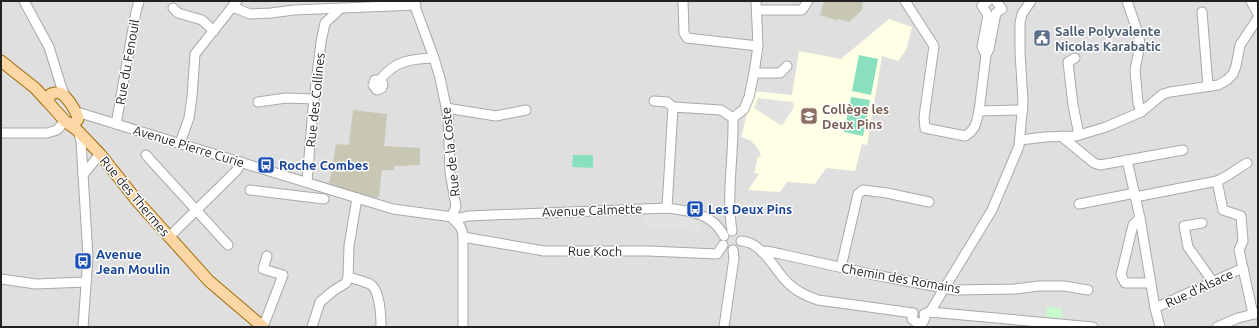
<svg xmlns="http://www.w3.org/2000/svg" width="1259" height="328" font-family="Ubuntu,sans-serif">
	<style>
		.residential { fill: #e0dfdf }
		.education { fill: #ffffe5 }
		.construction { fill: #c7c7b4 }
		.park { fill: #c8facc }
		.pitch { fill: #88e0be }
		.parking { fill: #e2e2e2 }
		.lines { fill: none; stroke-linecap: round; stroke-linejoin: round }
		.minor-casing { stroke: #a9a9a9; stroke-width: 11 }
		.major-casing { stroke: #a06b00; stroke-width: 13 }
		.minor { stroke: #fff; stroke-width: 9 }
		.major { stroke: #fcd6a4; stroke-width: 11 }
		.labels { text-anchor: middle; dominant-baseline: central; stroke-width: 3; stroke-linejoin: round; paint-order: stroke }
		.service-label { font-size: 13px; font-weight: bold; fill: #4e5e75; stroke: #fff; text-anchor: start }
		.street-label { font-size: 13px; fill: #222; stroke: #fff }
		.education-label { font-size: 13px; font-weight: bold; fill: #785e54; stroke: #fff; text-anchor: start }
		.transit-label { font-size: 13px; font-weight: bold; fill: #164399; stroke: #fff; text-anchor: start }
	</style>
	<rect width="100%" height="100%" fill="#f2efe9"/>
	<rect class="residential" x="1" y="1" width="1257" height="326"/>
	<polygon class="education" points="889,19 912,27 906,50 898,61 882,56 867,145 862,144 855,171 826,168 815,184 787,182 780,192 748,190 759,174 754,173 757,162 757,157 761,157 759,150 755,145 750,140 741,137 753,91 792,95 799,51 841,59"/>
	<g class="construction">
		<polygon points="824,1 863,1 862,10 849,22 839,19 836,20 820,15"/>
		<polygon points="353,110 387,114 384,146 420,148 420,165 394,166 394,170 382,170 382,169 379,196 376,198 329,184 332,170 336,144 349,145"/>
	</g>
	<polygon class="park" points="1047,307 1062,308 1062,318 1046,317"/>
	<g class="pitch">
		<polygon points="859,55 878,59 871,95 852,91"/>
		<polygon points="851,97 870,100 863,136 844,132"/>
		<polygon points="573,155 593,155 593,168 572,167"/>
	</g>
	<g class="parking">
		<polygon points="758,98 793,102 794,107 782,126 754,108"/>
		<polygon points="645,211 663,212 684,216 700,222 701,231 645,228"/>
	</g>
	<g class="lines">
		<defs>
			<g id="minor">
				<polyline points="24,1 49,47 62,89 65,96"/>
				<polyline points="413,1 434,58 440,78 448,116 450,172 456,207 451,217"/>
				<polyline points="683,1 684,33 687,38 758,46"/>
				<path d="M905 1 934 46 924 117 925 128 965 136C976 130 976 123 979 111L1023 110"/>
				<polyline points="1127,1 1138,33 1140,44 1135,70 1138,103 1141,112"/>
				<polyline points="1251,1 1258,14"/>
				<polyline points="233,7 250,14 271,13 294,10 416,5"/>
				<polyline points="173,8 178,13 202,20 214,31"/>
				<polyline points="757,10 802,10 808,1"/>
				<polyline points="1202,12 1208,86"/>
				<polyline points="986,55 982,47 988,15 982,6 988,1"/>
				<polyline points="1075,58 1068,62 1073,105 1079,135"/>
				<polyline points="754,73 780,73 787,66"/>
				<path d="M380 80 383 84 382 88 377 90 373 85 375 80H380C395 60 412 59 434 58"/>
				<polyline points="654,101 667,102 673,107 721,110 733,118"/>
				<polyline points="258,102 286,98 314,99"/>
				<polyline points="446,108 496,116 526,110"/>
				<polyline points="979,111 986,55 989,49 996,13 1002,9 996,1"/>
				<path d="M77 112 393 209 460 218 468 216 667 208C682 210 702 212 714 223 718 226 721 231 724 236"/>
				<polyline points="116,124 136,12 139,1"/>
				<polyline points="78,131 81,141 88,257 83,327"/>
				<polyline points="1,133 47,133 57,130 65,121"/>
				<polyline points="1061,136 1094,163 1100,165 1183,150"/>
				<polyline points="1020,140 1045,137 1076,136 1106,127 1141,112 1163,94 1170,92 1218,85 1227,80 1233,74 1236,66 1240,45 1258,18"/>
				<polyline points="180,143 189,118 192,97 195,54 237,1"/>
				<polyline points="146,155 228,245"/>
				<polyline points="1127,160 1140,218 1155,308 1160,327"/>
				<polyline points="83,175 100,154"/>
				<polyline points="1217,181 1223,210 1241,216 1243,241 1239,250 1253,314"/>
				<polyline points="307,182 313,108 321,42 325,23 340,9"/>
				<polyline points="250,190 324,199"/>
				<path d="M1135 197 1217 181C1228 177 1236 169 1247 163"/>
				<polyline points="1079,204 1135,193"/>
				<polyline points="667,208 673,107"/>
				<polyline points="451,217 460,226 463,234 463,327"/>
				<polyline points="1140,218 1133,225 1121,275 1125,283 1151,283"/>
				<polyline points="1202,223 1184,226 1188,247 1213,282"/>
				<path d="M732 231C726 194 734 156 733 118L744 109 749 97 754 73 758 46 756 1"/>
				<polyline points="169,237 237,170 241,162"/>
				<polyline points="463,237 544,251 649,251 717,254 723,245"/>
				<path d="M741 241C763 242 774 270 788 283 797 292 806 296 818 300L913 313"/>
				<polyline points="762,252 766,251 781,254 870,274 954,290 1015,289 1039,286 1064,286 1088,290"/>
				<polyline points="841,267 858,194 863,190 887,193 929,202"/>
				<path d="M348 277C355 279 363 281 370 284 380 290 381 316 381 327"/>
				<polyline points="1,279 36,284 86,282"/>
				<polyline points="1155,308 1243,268"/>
				<polyline points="930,312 992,210 1019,146 1023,101 1020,52 1020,23 1022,14 1031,1"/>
				<polyline points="913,313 912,319 917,323 923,322 925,318 924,314"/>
				<polyline points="926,313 930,312 1093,327"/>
				<polyline points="263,327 283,275 263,269 267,256"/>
				<polyline points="312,327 320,302 333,291 346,283 348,277 349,246 357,198"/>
				<polyline points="724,327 734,258 733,250"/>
				<polyline points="1217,327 1238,318 1258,313"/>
			</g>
			<g id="major">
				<polyline points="1,61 35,88 47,101"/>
				<path d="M70 124 75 123 78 119C77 112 67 96 60 93 57 92 54 93 51 94L47 101 65 121 77 130 100 154 138 202 209 281 263 327"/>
			</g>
		</defs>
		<use href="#minor" class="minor-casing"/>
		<use href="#major" class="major-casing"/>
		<use href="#minor" class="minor"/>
		<use href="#major" class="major"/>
	</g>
	<defs>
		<symbol id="civic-square" viewBox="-11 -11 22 22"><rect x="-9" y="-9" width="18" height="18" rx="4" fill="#5c6f8a" stroke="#fff"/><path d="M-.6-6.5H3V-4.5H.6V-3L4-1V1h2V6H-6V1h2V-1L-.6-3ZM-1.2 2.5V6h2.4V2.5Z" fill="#fff"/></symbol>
		<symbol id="school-square" viewBox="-11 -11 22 22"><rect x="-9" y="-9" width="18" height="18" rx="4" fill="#8d6e63" stroke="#fff"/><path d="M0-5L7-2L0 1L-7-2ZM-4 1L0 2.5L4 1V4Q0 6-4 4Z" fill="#fff"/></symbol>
		<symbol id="bus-square" viewBox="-11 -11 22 22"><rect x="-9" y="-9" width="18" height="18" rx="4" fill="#1a4fb4" stroke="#fff"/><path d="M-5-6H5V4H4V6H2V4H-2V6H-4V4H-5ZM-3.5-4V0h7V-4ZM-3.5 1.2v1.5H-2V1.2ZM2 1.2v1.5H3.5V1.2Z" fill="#fff"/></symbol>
	</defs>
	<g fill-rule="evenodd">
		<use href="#civic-square" x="1032" y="28" width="20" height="20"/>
		<use href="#school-square" x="799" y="106" width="20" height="20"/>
		<use href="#bus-square" x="256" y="155" width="20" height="20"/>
		<use href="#bus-square" x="685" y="199" width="20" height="20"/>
		<use href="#bus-square" x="73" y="251" width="20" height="20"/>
	</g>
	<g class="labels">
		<g class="service-label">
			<text x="1055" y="31">Salle Polyvalente<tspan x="1055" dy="15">Nicolas Karabatic</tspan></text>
		</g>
		<g class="street-label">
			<text transform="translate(127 62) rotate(-80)">Rue du Fenouil</text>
			<text transform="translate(315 100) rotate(-84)">Rue des Collines</text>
			<text transform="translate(189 146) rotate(17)">Avenue Pierre Curie</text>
			<text transform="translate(450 152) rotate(-96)">Rue de la Coste</text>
			<text transform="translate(135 196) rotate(50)">Rue des Thermes</text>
			<text transform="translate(592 210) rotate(-2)">Avenue Calmette</text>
			<text transform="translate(595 251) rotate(1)">Rue Koch</text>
			<text transform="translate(901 278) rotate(10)">Chemin des Romains</text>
			<text transform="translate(1199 288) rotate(-25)">Rue d'Alsace</text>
		</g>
		<g class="education-label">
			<text x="822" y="109">Collège les<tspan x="822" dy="15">Deux Pins</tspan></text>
		</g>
		<g class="transit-label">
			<text x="279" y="165">Roche Combes</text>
			<text x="708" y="209">Les Deux Pins</text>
			<text x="96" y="254">Avenue<tspan x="96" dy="15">Jean Moulin</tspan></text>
		</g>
	</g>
	<rect width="1259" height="328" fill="none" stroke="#222222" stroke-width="4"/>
</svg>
